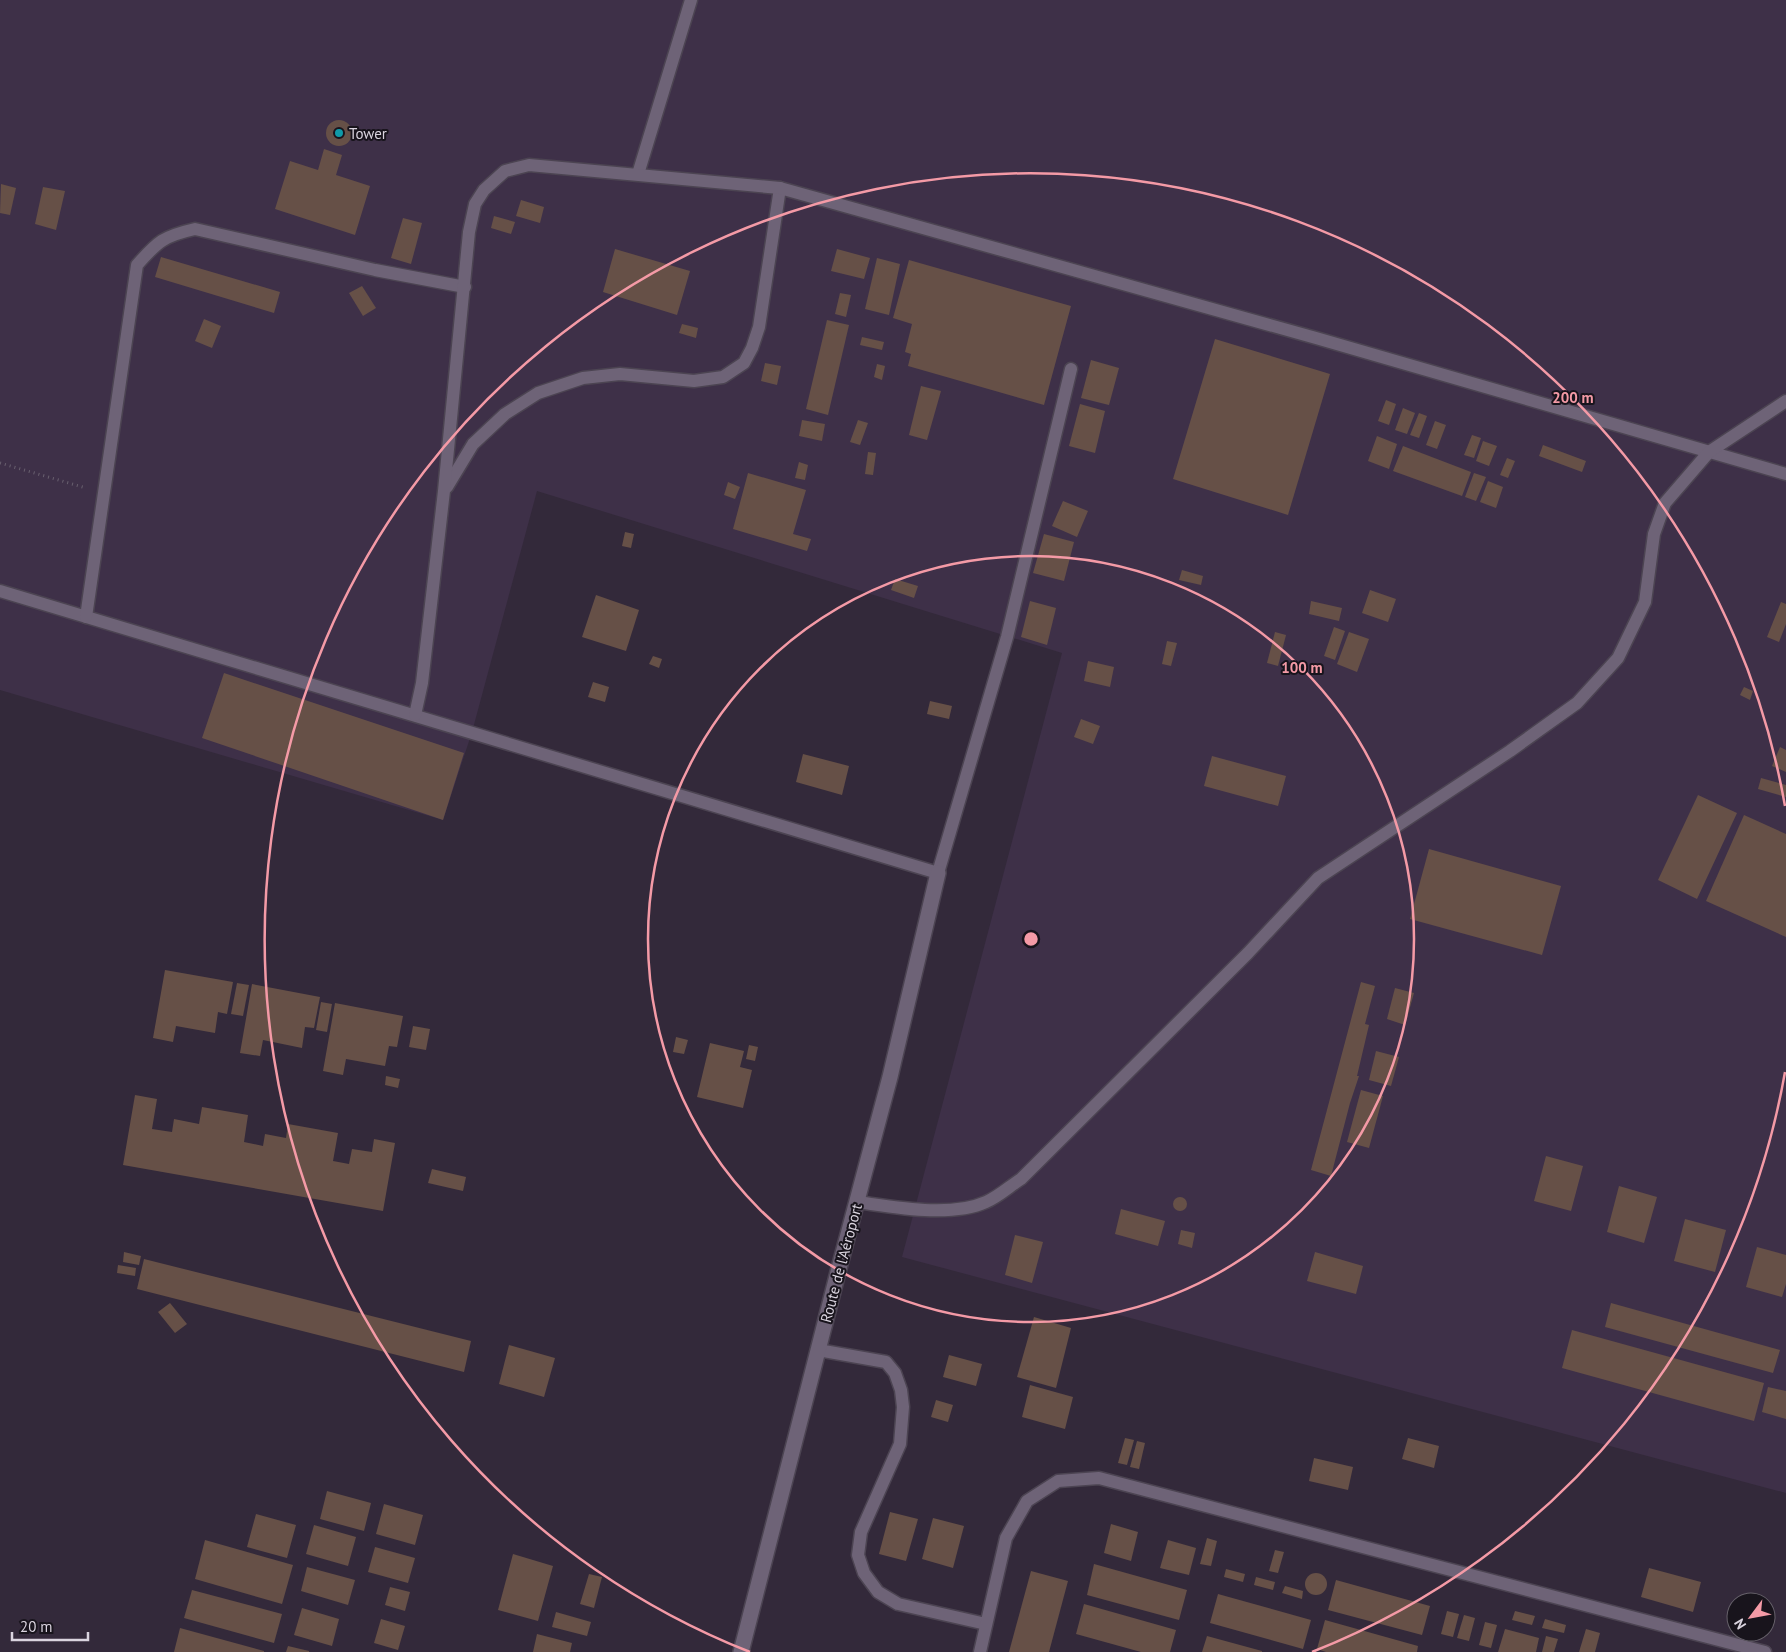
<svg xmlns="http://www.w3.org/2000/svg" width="1786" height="1652" font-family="'PT Sans',sans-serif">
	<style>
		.built { fill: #3e3048 }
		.building { fill: #665047 }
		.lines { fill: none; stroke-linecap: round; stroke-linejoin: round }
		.service-casing { stroke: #4c4452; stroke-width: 15 }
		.minor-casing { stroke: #4c4452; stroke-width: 18 }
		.path { stroke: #69606f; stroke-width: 3; stroke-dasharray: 1 4; stroke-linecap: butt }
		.service { stroke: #6e6377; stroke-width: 12 }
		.minor { stroke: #6e6377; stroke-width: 15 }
		.ring { fill: none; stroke: #f49aa6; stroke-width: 2.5 }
		.culture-dot { fill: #0f9aa8; stroke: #18141c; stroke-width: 2 }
		.labels { text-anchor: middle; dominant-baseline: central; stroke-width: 4; stroke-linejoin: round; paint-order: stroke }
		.poi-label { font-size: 15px; fill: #dad4df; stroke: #18141c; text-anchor: start }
		.street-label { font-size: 15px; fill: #dad4df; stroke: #18141c }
		.centre { fill: #f49aa6; stroke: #18141c; stroke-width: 2.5 }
		.ring-label { font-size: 15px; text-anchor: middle; font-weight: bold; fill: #f49aa6; stroke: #18141c; stroke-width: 4; stroke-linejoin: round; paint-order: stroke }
	</style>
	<rect width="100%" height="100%" fill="#33293a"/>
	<polygon class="built" points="0,0 1786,0 1786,1493 902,1257 1062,653 537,491 472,732 443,820 0,690"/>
	<g class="building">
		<circle cx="339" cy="133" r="13"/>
		<polygon points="324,149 342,155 336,175 370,186 355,235 275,209 290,161 318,170"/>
		<polygon points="1,184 16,188 10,215 0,213"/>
		<polygon points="43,187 65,191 56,230 35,224"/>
		<polygon points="521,200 544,207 540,223 516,216"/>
		<polygon points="494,216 515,222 511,234 491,228"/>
		<polygon points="403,218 422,223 411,264 391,258"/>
		<polygon points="615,249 690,271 677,315 603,292"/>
		<polygon points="837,249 870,258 864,279 831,271"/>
		<polygon points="161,257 280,292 274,313 155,277"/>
		<polygon points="877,258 900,264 889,315 865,309"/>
		<polygon points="909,260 1071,306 1044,405 908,366 911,354 905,352 912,324 893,318"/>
		<polygon points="362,286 376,308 363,316 349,293"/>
		<polygon points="840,293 851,295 846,317 835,314"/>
		<polygon points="204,319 221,326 212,348 195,341"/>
		<polygon points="827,320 849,325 828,415 806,409"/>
		<polygon points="682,324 698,328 696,338 679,333"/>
		<polygon points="862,337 884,342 882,350 860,345"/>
		<polygon points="1215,339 1330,374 1288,515 1173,479"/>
		<polygon points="1091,360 1119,368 1109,405 1081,398"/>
		<polygon points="765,363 781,366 777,385 761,381"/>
		<polygon points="877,364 885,366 882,380 874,377"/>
		<polygon points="921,386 941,391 927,440 909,435"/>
		<polygon points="1386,400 1396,404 1389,425 1378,421"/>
		<polygon points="1080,404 1105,411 1095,453 1069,446"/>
		<polygon points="1403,408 1415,413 1407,434 1395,430"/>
		<polygon points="1419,413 1427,416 1419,438 1410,435"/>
		<polygon points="802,420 825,424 822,441 799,436"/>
		<polygon points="858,420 868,423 860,445 850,442"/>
		<polygon points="1435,421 1446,425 1437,449 1426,445"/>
		<polygon points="1472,435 1481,438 1474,458 1464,455"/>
		<polygon points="1377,436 1397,444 1389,469 1368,461"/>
		<polygon points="1483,441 1497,446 1489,466 1476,461"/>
		<polygon points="1543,445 1586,461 1582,472 1539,456"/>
		<polygon points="1403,446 1471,472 1462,496 1393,471"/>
		<polygon points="868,452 876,453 873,475 865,474"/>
		<polygon points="1507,458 1515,461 1508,478 1500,475"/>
		<polygon points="799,462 808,465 805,480 795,478"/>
		<polygon points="748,473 806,490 793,534 811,539 807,551 733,529"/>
		<polygon points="1474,473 1486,477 1476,501 1465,497"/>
		<polygon points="1488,481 1503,487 1496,508 1480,502"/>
		<polygon points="728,482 740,487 735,499 724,495"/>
		<polygon points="1063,501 1088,511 1077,537 1052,526"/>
		<polygon points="625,532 634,534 631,548 622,546"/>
		<polygon points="1044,534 1074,542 1064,581 1033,573"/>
		<polygon points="1182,570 1203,576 1201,585 1179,580"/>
		<polygon points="895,579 918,586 914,598 891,590"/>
		<polygon points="1370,590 1396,599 1388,622 1362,613"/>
		<polygon points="596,595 639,610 626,651 582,637"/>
		<polygon points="1030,601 1056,608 1047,645 1021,637"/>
		<polygon points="1311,601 1342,608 1339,621 1309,614"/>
		<polygon points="1781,602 1786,604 1786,624 1779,642 1767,637"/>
		<polygon points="1334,627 1345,631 1335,660 1324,656"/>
		<polygon points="1275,632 1286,635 1278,666 1267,663"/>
		<polygon points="1349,632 1369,639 1357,672 1337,664"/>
		<polygon points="1167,641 1177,643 1171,666 1162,664"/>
		<polygon points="653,656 662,659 659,668 649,664"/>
		<polygon points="1088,661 1114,667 1110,687 1084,681"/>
		<polygon points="224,673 464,753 443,820 202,738"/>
		<polygon points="593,682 609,687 605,702 588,697"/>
		<polygon points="1744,687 1753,691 1750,700 1740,695"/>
		<polygon points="930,701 952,706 949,719 927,714"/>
		<polygon points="1081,719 1100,726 1093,744 1074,737"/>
		<polygon points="1780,747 1786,750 1786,772 1772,766"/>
		<polygon points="803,754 849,766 842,795 796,782"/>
		<polygon points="1212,756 1286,776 1278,806 1204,786"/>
		<polygon points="1761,778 1786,785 1786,797 1758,789"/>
		<polygon points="1698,795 1737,813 1697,899 1658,880"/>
		<polygon points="1744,815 1786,834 1786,937 1706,901"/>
		<polygon points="1429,849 1561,886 1542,955 1410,919"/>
		<polygon points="165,970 233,982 227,1014 218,1012 215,1033 176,1026 173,1042 153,1038"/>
		<polygon points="1361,982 1375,986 1365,1024 1369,1025 1357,1076 1359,1076 1350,1103 1331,1176 1311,1170"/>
		<polygon points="237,983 249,985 243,1016 231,1014"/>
		<polygon points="252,984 320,997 314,1028 305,1027 302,1048 263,1040 260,1056 240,1053"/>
		<polygon points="1395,988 1414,993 1405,1025 1387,1019"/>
		<polygon points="321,1002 332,1004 327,1032 316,1030"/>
		<polygon points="335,1003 403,1016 397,1047 389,1046 385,1066 346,1059 343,1075 323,1071"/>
		<polygon points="413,1026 430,1029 426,1050 409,1047"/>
		<polygon points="676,1037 688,1040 684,1054 673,1052"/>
		<polygon points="710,1043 744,1051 740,1067 752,1070 743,1108 697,1097"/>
		<polygon points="749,1045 758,1047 755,1061 746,1059"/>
		<polygon points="1376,1051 1399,1057 1391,1086 1369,1080"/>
		<polygon points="386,1076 400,1079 398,1088 385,1085"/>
		<polygon points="1361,1090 1383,1096 1369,1148 1347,1142"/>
		<polygon points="135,1095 157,1099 152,1129 172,1132 174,1119 199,1124 202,1107 248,1115 244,1142 263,1146 265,1134 286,1138 288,1124 338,1133 333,1161 349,1164 352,1149 372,1152 374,1139 395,1143 383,1211 123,1165"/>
		<polygon points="1546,1156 1583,1166 1571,1211 1534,1201"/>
		<polygon points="432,1169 466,1177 463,1191 428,1183"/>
		<polygon points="1619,1186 1657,1197 1644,1243 1607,1232"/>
		<circle cx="1180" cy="1204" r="7"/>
		<polygon points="1121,1209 1165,1221 1158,1246 1115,1234"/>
		<polygon points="1685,1219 1726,1230 1715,1272 1674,1261"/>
		<polygon points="1181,1230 1195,1233 1192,1248 1178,1244"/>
		<polygon points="1015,1235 1043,1242 1032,1283 1005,1275"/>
		<polygon points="1757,1247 1786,1255 1786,1284 1782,1297 1746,1287"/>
		<polygon points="124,1252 141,1256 139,1265 123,1262"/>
		<polygon points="1315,1252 1363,1266 1356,1294 1307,1281"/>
		<polygon points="144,1259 471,1341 464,1372 137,1289"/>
		<polygon points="118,1265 136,1268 135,1276 117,1273"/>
		<polygon points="170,1303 187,1324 175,1333 158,1312"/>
		<polygon points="1611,1303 1780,1350 1773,1373 1605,1327"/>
		<polygon points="1034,1317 1071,1328 1056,1388 1017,1377"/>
		<polygon points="1572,1330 1764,1383 1754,1421 1562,1368"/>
		<polygon points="509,1345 555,1358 544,1397 499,1384"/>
		<polygon points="949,1355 982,1364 976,1386 943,1377"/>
		<polygon points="1030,1385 1073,1397 1065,1429 1022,1417"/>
		<polygon points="1768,1387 1786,1391 1786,1419 1762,1412"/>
		<polygon points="936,1400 953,1405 948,1422 931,1417"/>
		<polygon points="1125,1438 1134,1440 1127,1465 1118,1463"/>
		<polygon points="1408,1438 1439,1446 1434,1468 1402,1459"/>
		<polygon points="1137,1441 1145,1443 1139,1469 1130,1467"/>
		<polygon points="1314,1458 1353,1467 1348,1490 1309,1481"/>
		<polygon points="327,1491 371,1503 364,1531 320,1519"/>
		<polygon points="384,1504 423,1515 415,1545 376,1534"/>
		<polygon points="890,1512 918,1519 906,1561 879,1554"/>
		<polygon points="256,1514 296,1525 287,1558 247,1547"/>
		<polygon points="933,1518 964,1526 953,1568 922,1559"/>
		<polygon points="1111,1524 1138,1532 1131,1561 1104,1553"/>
		<polygon points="314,1525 356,1537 348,1566 306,1554"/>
		<polygon points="1207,1538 1217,1541 1211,1566 1200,1564"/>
		<polygon points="205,1540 293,1565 282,1604 195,1579"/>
		<polygon points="1168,1540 1196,1548 1189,1575 1160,1568"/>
		<polygon points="375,1547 415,1558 408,1583 368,1572"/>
		<polygon points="1275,1550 1284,1552 1278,1573 1269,1571"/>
		<polygon points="513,1554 553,1566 538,1621 498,1610"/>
		<polygon points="1094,1564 1187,1590 1179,1620 1087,1595"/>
		<polygon points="307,1567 355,1580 348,1605 301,1591"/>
		<polygon points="1649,1568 1701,1582 1693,1612 1641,1597"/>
		<polygon points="1226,1569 1245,1574 1243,1582 1224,1577"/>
		<polygon points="1031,1571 1068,1581 1049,1652 1009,1652"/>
		<circle cx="1316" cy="1584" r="11"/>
		<polygon points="589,1574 602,1577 594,1608 580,1604"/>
		<polygon points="1256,1577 1275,1582 1273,1590 1254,1585"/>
		<polygon points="1336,1580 1430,1606 1422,1635 1328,1610"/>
		<polygon points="1285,1586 1303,1591 1302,1599 1282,1593"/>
		<polygon points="390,1587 410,1592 405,1611 385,1605"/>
		<polygon points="192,1590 282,1614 274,1643 184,1618"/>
		<polygon points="1218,1594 1311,1620 1303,1649 1210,1623"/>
		<polygon points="1084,1604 1176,1630 1170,1652 1141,1652 1076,1634"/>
		<polygon points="302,1608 339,1619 332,1646 294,1635"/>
		<polygon points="1447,1611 1459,1614 1453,1637 1441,1634"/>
		<polygon points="1515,1611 1535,1616 1532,1625 1512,1620"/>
		<polygon points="556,1612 591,1622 587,1636 552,1627"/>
		<polygon points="1464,1615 1475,1618 1469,1641 1457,1638"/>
		<polygon points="381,1619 405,1626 398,1650 374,1643"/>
		<polygon points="1545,1619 1566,1625 1564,1633 1542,1628"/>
		<polygon points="1325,1620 1418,1646 1417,1652 1326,1652 1317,1649"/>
		<polygon points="1485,1622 1497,1625 1491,1648 1479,1645"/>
		<polygon points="180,1628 264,1651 264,1652 174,1652"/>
		<polygon points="1505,1629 1539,1638 1536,1652 1498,1652"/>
		<polygon points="1586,1629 1600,1633 1595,1652 1579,1652"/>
		<polygon points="537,1634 572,1643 570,1652 533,1652"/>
		<polygon points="1207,1636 1262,1651 1262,1652 1202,1652"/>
		<polygon points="1546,1636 1558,1639 1554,1652 1542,1652"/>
		<polygon points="288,1646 309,1651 309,1652 286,1652"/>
	</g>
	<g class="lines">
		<defs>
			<g id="service">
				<polyline points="638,174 691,0"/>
				<polyline points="447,487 473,444 505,414 538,393 583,378 620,374 694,381 723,377 744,363 752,348 759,327 780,188"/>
				<polyline points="0,591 938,873 1007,637 1071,369"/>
				<path d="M86 617 137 265C158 241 164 236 195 229L375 270 465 287"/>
				<polyline points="415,715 422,683 444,491 469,232 475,204 484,190 505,171 529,165 780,188 1316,338 1786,474"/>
				<path d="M857 1202C894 1207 950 1218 986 1202 998 1197 1010 1186 1021 1179L1248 953 1318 878 1510 751 1577 703 1618 658 1645 602 1654 534 1665 503 1709 452 1786 401"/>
				<polyline points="818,1350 886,1362 895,1373 901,1390 903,1407 900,1444 861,1532 858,1555 864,1573 878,1592 898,1604 986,1624"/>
				<polyline points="980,1652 1006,1538 1027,1501 1058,1481 1099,1478 1765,1652"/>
			</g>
			<polyline id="minor" points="741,1652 838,1272 890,1077 938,873"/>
		</defs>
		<use href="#service" class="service-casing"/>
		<use href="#minor" class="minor-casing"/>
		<polyline class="path" points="0,463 86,488"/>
		<use href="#service" class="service"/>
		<use href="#minor" class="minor"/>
	</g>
	<g class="ring">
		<circle cx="1031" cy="939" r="383"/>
		<path d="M1785 1072A766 766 0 0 1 1312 1652M750 1652A766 766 0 1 1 1785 806"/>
	</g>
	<circle class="culture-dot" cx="339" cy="133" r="5"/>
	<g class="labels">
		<g class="poi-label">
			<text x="349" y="133">Tower</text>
		</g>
		<g class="street-label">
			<text transform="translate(841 1263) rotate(-75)">Route de l'Aéroport</text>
		</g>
	</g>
	<circle cx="1031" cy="939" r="8" class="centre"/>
	<g class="ring-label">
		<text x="1573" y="403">200 m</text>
		<text x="1302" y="673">100 m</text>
	</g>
	<g transform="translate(1751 1617) rotate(238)"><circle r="24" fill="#18141c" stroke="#66616a"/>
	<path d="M0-4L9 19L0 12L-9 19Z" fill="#f49aa6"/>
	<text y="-8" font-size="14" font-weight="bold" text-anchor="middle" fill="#dad4df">N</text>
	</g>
	<path d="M12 1632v8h76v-8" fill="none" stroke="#dad4df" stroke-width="2.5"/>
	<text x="20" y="1632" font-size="15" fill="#dad4df" stroke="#18141c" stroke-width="4" paint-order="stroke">20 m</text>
</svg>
